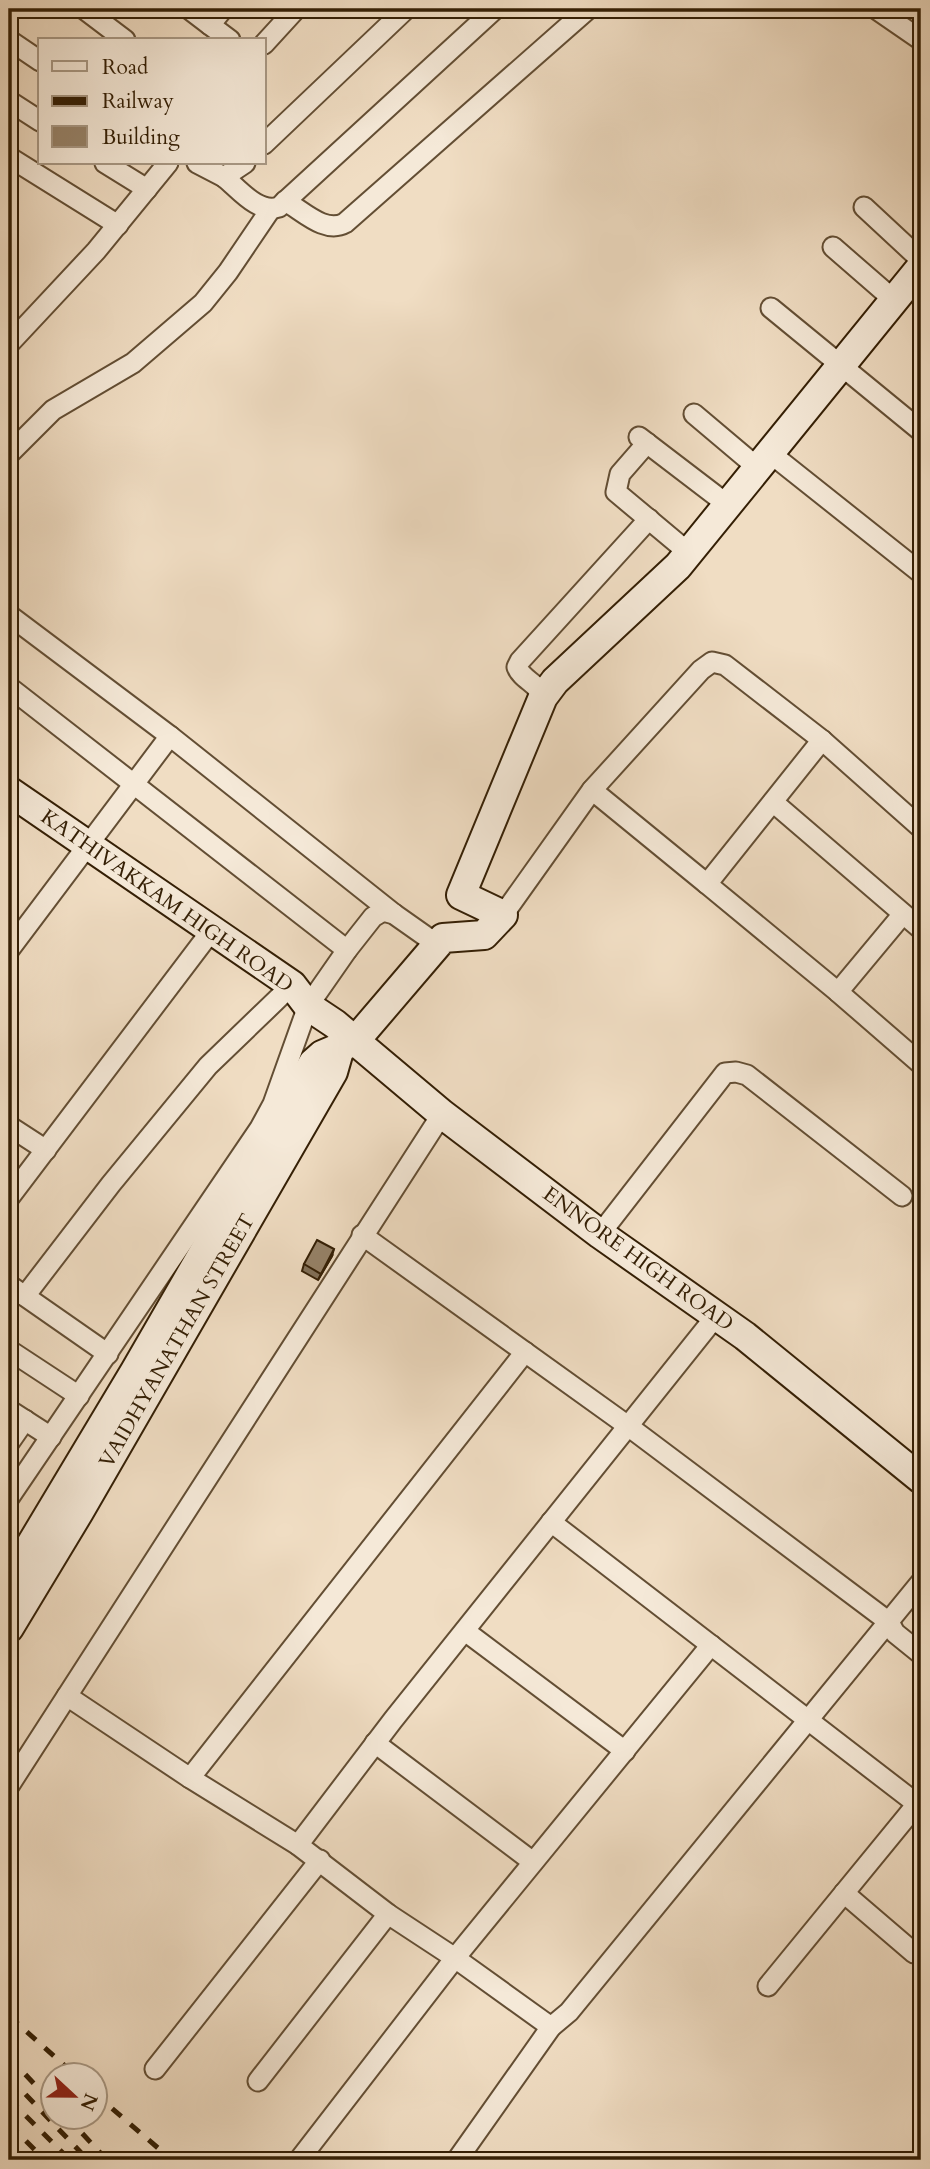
<svg xmlns="http://www.w3.org/2000/svg" width="930" height="2169" font-family="Cardo,serif">
	<style>
		.lines { fill: none; stroke-linecap: round; stroke-linejoin: round }
		.street-casing { stroke: #634e34; stroke-width: 23 }
		.secondary-casing { stroke: #341f05; stroke-width: 32 }
		.street { stroke: #f5e9d8; stroke-width: 19 }
		.secondary { stroke: #f5e9d8; stroke-width: 28 }
		.rail { stroke: #341f05; stroke-width: 5; stroke-dasharray: 12 12; stroke-linecap: butt }
		.wall { fill: #817059; stroke: #341f05; stroke-width: 2 }
		.shaded-wall { fill: #695b49; stroke: #341f05; stroke-width: 2 }
		.building { fill: #968268; stroke: #341f05; stroke-width: 2 }
		.labels { text-anchor: middle; dominant-baseline: central; stroke-width: 5; stroke-linejoin: round; paint-order: stroke }
		.street-label { font-size: 21px; fill: #341f05; stroke: #f5e9d8 }
	</style>
	<rect width="100%" height="100%" fill="#f0ddc3"/>
	<filter id="stains"><feTurbulence type="fractalNoise" baseFrequency=".00286" numOctaves="4"/><feColorMatrix values="0 0 0 0 .2 0 0 0 0 .09 0 0 0 0 .02 0 0 0 .5 -.17"/></filter>
	<radialGradient id="worn" r=".72"><stop offset=".6" stop-color="#630" stop-opacity="0"/><stop offset="1" stop-color="#630" stop-opacity=".3"/></radialGradient>
	<g class="lines">
		<defs>
			<g id="street">
				<polyline points="84,9 125,40"/>
				<polyline points="189,9 210,25"/>
				<polyline points="223,9 210,25 230,40"/>
				<polyline points="876,9 921,40"/>
				<polyline points="9,40 40,61"/>
				<polyline points="264,44 296,9"/>
				<polyline points="9,101 40,121"/>
				<polyline points="264,144 406,9"/>
				<polyline points="9,157 118,225"/>
				<polyline points="105,163 147,189"/>
				<polyline points="197,163 224,177 245,163"/>
				<path d="M224 177C239 189 258 214 279 207L495 9"/>
				<path d="M285 201C303 211 325 234 345 223L588 9"/>
				<polyline points="864,207 921,260"/>
				<polyline points="833,247 894,300"/>
				<polyline points="771,308 921,431"/>
				<polyline points="9,344 96,251 168,163"/>
				<polyline points="694,414 758,468"/>
				<polyline points="639,437 728,505"/>
				<polyline points="647,443 620,474 616,492 689,553"/>
				<polyline points="770,453 921,573"/>
				<polyline points="9,454 53,410 133,363 203,303 228,272 270,210"/>
				<polyline points="9,615 170,736 394,914"/>
				<polyline points="9,687 347,950"/>
				<path d="M543 697C538 683 522 680 517 667L520 661 649 519"/>
				<polyline points="592,790 701,670 712,662 725,665 822,740 921,828"/>
				<polyline points="773,802 921,929"/>
				<polyline points="707,884 838,992"/>
				<polyline points="903,914 838,992 921,1064"/>
				<polyline points="503,915 592,790 707,884 822,740"/>
				<polyline points="9,950 170,736"/>
				<polyline points="9,1126 46,1150"/>
				<polyline points="9,1198 212,930"/>
				<polyline points="600,1234 725,1073 736,1072 747,1075 902,1196"/>
				<polyline points="362,1235 628,1426 889,1622 895,1633 921,1654"/>
				<polyline points="9,1285 108,1354"/>
				<polyline points="25,1296 111,1184 208,1066 292,985"/>
				<polyline points="716,1316 393,1720 298,1845 388,1914 455,1958 551,2027 569,2012 921,1582"/>
				<polyline points="9,1350 79,1396"/>
				<polyline points="9,1410 51,1437"/>
				<polyline points="9,1443 25,1420"/>
				<polyline points="9,1498 260,1128 273,1104 308,1006 347,950 373,917 383,911 394,914 438,945"/>
				<polyline points="551,1522 921,1807"/>
				<polyline points="465,1631 625,1751"/>
				<polyline points="67,1696 190,1778 298,1845"/>
				<polyline points="375,1743 533,1862"/>
				<polyline points="190,1778 525,1352"/>
				<polyline points="9,1786 442,1114"/>
				<polyline points="844,1893 914,1953"/>
				<polyline points="768,1986 917,1804"/>
				<polyline points="155,2069 320,1860"/>
				<polyline points="258,2081 388,1914"/>
				<polyline points="299,2160 455,1958 711,1645"/>
				<polyline points="457,2160 551,2027"/>
			</g>
			<g id="secondary">
				<polyline points="9,791 292,985 308,1006 335,1024 442,1114 600,1234 745,1336 921,1479"/>
				<polyline points="9,1581 135,1371 313,1063 322,1055 355,1041 443,938 484,935 503,915 461,895 543,697 555,681 678,566 921,267"/>
				<polyline points="9,1628 79,1512 333,1072 339,1051"/>
			</g>
		</defs>
		<use href="#street" class="street-casing"/>
		<use href="#secondary" class="secondary-casing"/>
		<use href="#street" class="street"/>
		<use href="#secondary" class="secondary"/>
		<g class="rail">
			<polyline points="9,2016 74,2074"/>
			<polyline points="9,2057 52,2103"/>
			<polyline points="9,2077 88,2160"/>
			<polyline points="94,2093 172,2160"/>
			<polyline points="9,2099 70,2160"/>
			<polyline points="66,2116 107,2160"/>
			<polyline points="9,2124 45,2160"/>
		</g>
	</g>
	<polygon class="wall" points="332,1256 318,1280 302,1271 304,1264"/>
	<polygon class="shaded-wall" points="334,1249 332,1256 318,1280 321,1274"/>
	<polygon class="building" points="317,1240 334,1249 321,1274 304,1264"/>
	<g class="labels">
		<g class="street-label">
			<text transform="translate(167 901) rotate(35)">KATHIVAKKAM HIGH ROAD</text>
			<text transform="translate(638 1259) rotate(36)">ENNORE HIGH ROAD</text>
			<text transform="translate(177 1341) rotate(-60)">VAIDHYANATHAN STREET</text>
		</g>
	</g>
	<rect width="930" height="2169" fill="none" stroke="#f0ddc3" stroke-width="35"/>
	<rect x="10" y="10" width="909" height="2148" fill="none" stroke="#341f05" stroke-width="3.5"/>
	<rect x="18" y="18" width="895" height="2134" fill="none" stroke="#341f05" stroke-width="2"/>
	<rect x="38" y="38" width="228" height="126" fill="#f5e9d8" stroke="#a89884" stroke-width="2"/>
	<rect x="52" y="61" width="35" height="10" fill="#f5e9d8" stroke="#a89884" stroke-width="2"/>
	<text x="102" y="74" font-size="21" fill="#341f05">Road</text>
	<rect x="52" y="96" width="35" height="10" fill="#341f05" stroke="#a89884" stroke-width="2"/>
	<text x="102" y="108" font-size="21" fill="#341f05">Railway</text>
	<rect x="52" y="126" width="35" height="21" fill="#968268" stroke="#a89884" stroke-width="2"/>
	<text x="102" y="144" font-size="21" fill="#341f05">Building</text>
	<g transform="translate(74 2096) rotate(112)"><circle r="33" fill="#f5e9d8" stroke="#a89884" stroke-width="2"/>
	<path d="M0-5L12 26L0 18L-12 26Z" fill="#8f2418"/>
	<text y="-10" font-size="19" font-weight="bold" text-anchor="middle" fill="#341f05">N</text>
	</g>
	<rect width="100%" height="100%" filter="url(#stains)"/>
	<rect width="100%" height="100%" fill="url(#worn)"/>
</svg>
